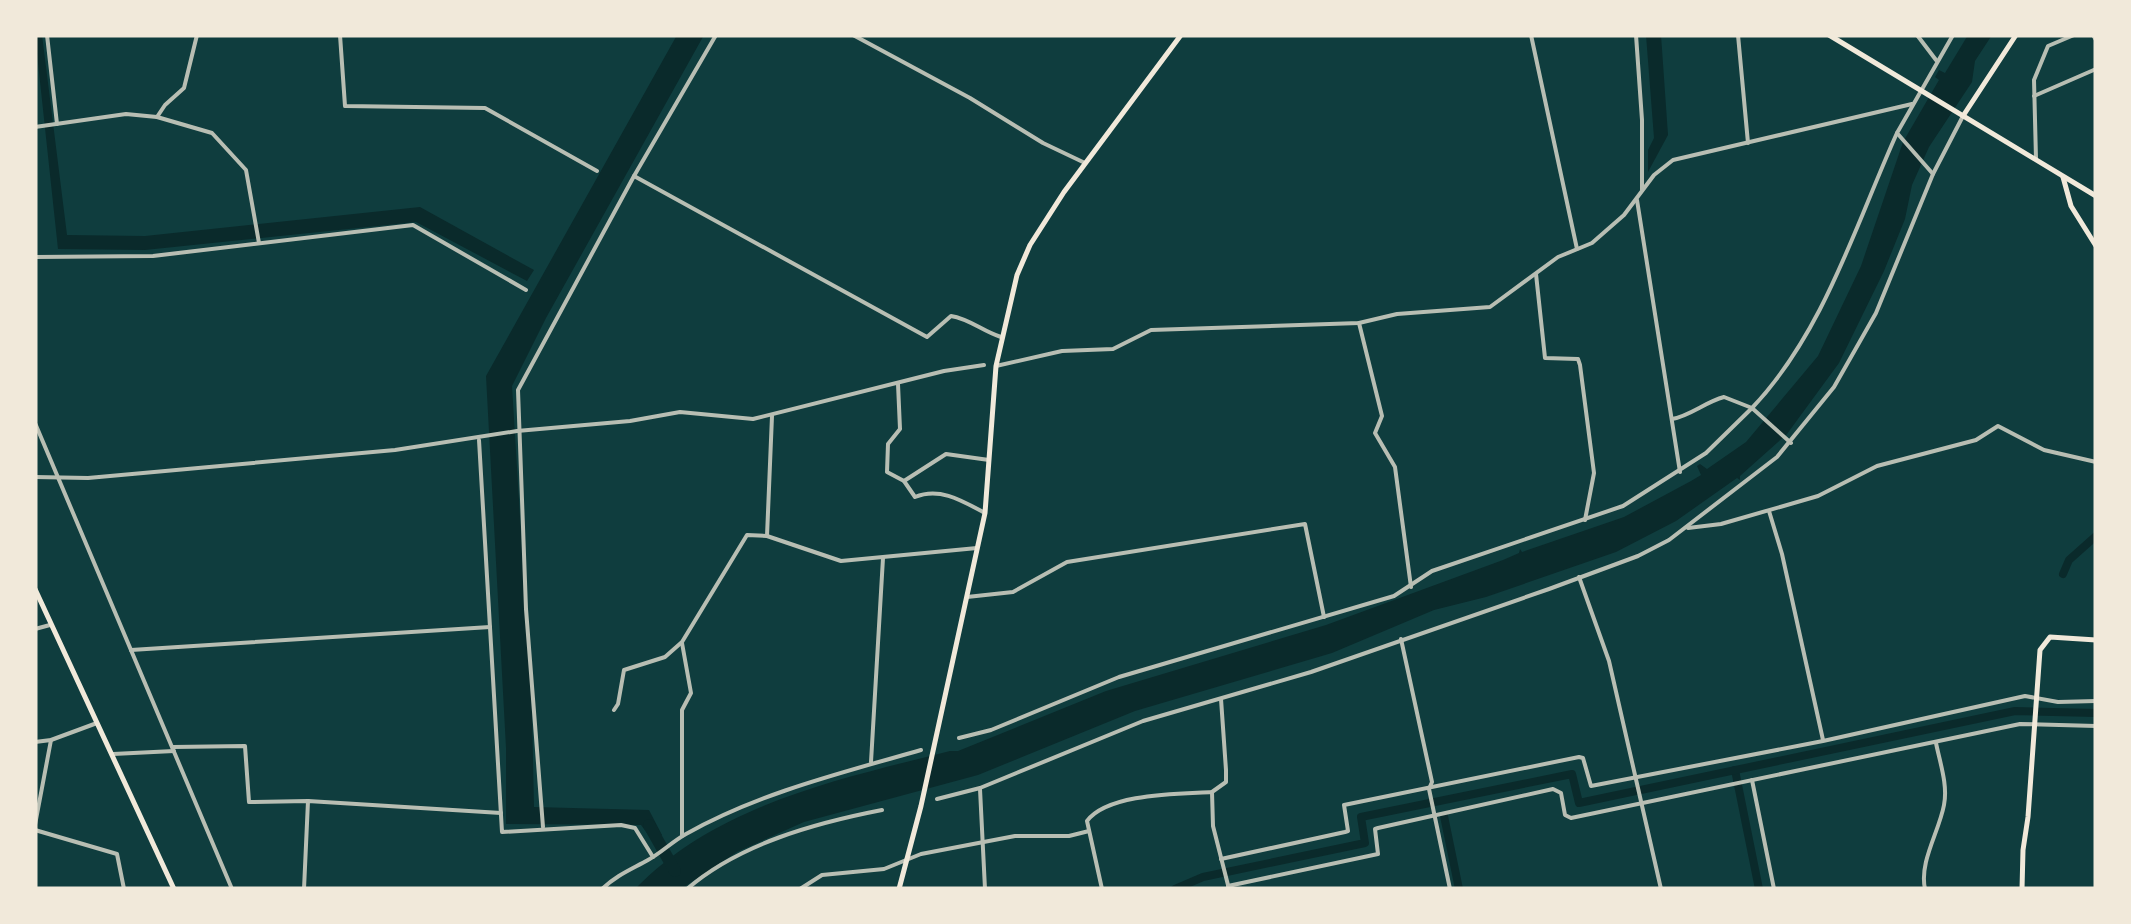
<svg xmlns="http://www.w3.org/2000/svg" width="2131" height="924" font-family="Barlow,sans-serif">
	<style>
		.water { fill: #0a2a2b }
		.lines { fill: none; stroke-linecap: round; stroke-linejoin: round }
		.canal { stroke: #0a2a2b; stroke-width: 8 }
		.river { stroke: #0a2a2b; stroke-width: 12 }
		.minor { stroke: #b8beb3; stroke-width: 4 }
		.secondary { stroke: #f1e9da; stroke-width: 5 }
		.primary { stroke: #f1e9da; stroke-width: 5 }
	</style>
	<rect width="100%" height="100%" fill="#0f3d3e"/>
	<g class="water">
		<polygon points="35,35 42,35 67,235 145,236 420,207 534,270 527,281 416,222 145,250 58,249"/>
		<polygon points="677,35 704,35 546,318 512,386 532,713 534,807 649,810 662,835 653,841 641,825 506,824 506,748 486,376"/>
		<polygon points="1646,35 1661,35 1668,135 1648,172 1648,150 1654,138"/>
		<path d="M1968 35H1992L1975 61 1972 82 1929 147 1912 185 1905 219 1884 271 1839 363 1787 434 1740 476V480L1737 478 1676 521 1616 552 1486 597 1434 610 1332 653 1135 711 978 775 804 822 737 852 681 889H635C717 804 840 779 950 751H958L1106 691 1326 625 1503 560 1519 553 1520 549 1522 552 1624 517 1691 481 1701 475 1697 466 1700 464 1707 469 1746 442 1818 356 1861 266 1903 142 1939 80 1935 77 1939 70 1945 73Z"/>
	</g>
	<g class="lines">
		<g class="canal">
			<polyline points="2063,574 2069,560 2096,536"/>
			<polyline points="1735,770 1759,889"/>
			<polyline points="1444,816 1459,889"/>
			<polyline points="1175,889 1203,877 1365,843 1361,817 1572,774 1579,803 2015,711 2096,713"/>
		</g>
		<polyline class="river" points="649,825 675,871"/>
		<g class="minor">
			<polyline points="47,35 57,124"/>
			<polyline points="340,35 345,106 485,108 597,171"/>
			<polyline points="853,35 970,98 1043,143 1085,163"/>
			<polyline points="1531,35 1577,249"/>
			<polyline points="1636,35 1642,120 1642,190"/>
			<polyline points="1738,35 1748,143"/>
			<polyline points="1917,35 1936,60"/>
			<polyline points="2093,35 2096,40"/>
			<polyline points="2034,96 2096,69"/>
			<polyline points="157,117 165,105 184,88 197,35"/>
			<polyline points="35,127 126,114 157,117 212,133 246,170 259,243"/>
			<polyline points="2036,159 2034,80 2048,46 2074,35"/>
			<polyline points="1933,174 1897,133 1953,35"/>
			<path d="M634 176 927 337 951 316C970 319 982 331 1001 337"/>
			<polyline points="1637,200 1680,472"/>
			<polyline points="35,257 153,256 413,225 526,290"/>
			<polyline points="1536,274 1545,358 1578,359 1580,365 1594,473 1585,520"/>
			<polyline points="1359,323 1382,416 1375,433 1395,467 1411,587"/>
			<polyline points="996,366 1062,351 1113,349 1151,330 1359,323 1397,314 1490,307 1558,257 1592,243 1624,215 1654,175 1673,160 1912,104"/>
			<path d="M898 384 900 429 888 444 887 472 904 481 915 497C939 487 961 500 983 512"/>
			<path d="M1672 419C1690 416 1705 402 1724 397L1752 408C1824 332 1855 226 1897 133"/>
			<polyline points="35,423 232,889"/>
			<polyline points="479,440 502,832 621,825 635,828 653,857"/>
			<polyline points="35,477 88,478 395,450 517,431 630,421 680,412 753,419 944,371 984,365"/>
			<polyline points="904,481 946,454 989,460"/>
			<polyline points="1769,511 1782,554 1823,740"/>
			<polyline points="1688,528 1721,524 1818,496 1877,466 1976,440 1998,426 2044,450 2096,462"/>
			<polyline points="767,536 772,416"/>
			<polyline points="1579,577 1609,661 1661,889"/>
			<polyline points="967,597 1013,592 1067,562 1305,524 1324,617"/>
			<polyline points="35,629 50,625"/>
			<polyline points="1401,639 1432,782 1429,789 1450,889"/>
			<polyline points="131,650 490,627"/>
			<polyline points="614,710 618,704 624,670 665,657 682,642 747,535 767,536 841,561 977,548"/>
			<polyline points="959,738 991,730 1119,677 1394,596 1432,571 1623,506 1706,453 1752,408 1791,443"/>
			<polyline points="35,742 51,740 97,723"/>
			<polyline points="173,747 245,746 249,802 308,801 501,813"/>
			<polyline points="113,754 174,751"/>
			<polyline points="871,762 883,558"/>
			<polyline points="1752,780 1774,889"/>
			<polyline points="980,789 985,889"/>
			<polyline points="1212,792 1213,826 1229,889"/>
			<polyline points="937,799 980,788 1143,721 1311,672 1549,589 1638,556 1669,540 1777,457 1834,387 1876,313 1933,174 1963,116"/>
			<polyline points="35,825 51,740"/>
			<polyline points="543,827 526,609 518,390 634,176 716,35"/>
			<polyline points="35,830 117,854 124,889"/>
			<polyline points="682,836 682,710 691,693 682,643"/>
			<polyline points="1221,859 1345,832 1348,831 1344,805 1579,757 1583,758 1591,786 1823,741 2025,696 2058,702 2096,701"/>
			<polyline points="1228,886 1378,854 1375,829 1378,828 1553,789 1561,793 1565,815 1571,818 2020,724 2096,726"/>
			<polyline points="304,889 308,801"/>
			<path d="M602 889C617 875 630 870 648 860 661 853 673 841 686 834 759 793 841 773 921 750"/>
			<path d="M687 889C739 844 815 823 882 810"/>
			<polyline points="800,889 822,875 884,869 921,854 1015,836 1069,836 1089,831"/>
			<path d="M1102 889 1087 821C1108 793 1179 794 1212 792L1226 782V770L1221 699"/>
			<path d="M1925 889C1919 862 1939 832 1944 805 1948 785 1940 763 1936 743"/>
		</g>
		<g class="secondary">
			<polyline points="1829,35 2096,196"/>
			<polyline points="1963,116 2016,35"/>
			<polyline points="2063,177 2071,206 2096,246"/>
			<polyline points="35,589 174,889"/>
			<polyline points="2022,889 2023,850 2028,817 2040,650 2050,637 2096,640"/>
		</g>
		<polyline class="primary" points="899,889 921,806 985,513 996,366 1017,275 1030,245 1064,192 1181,35"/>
	</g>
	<rect width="2131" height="924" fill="none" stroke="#f1e9da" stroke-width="75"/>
</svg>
